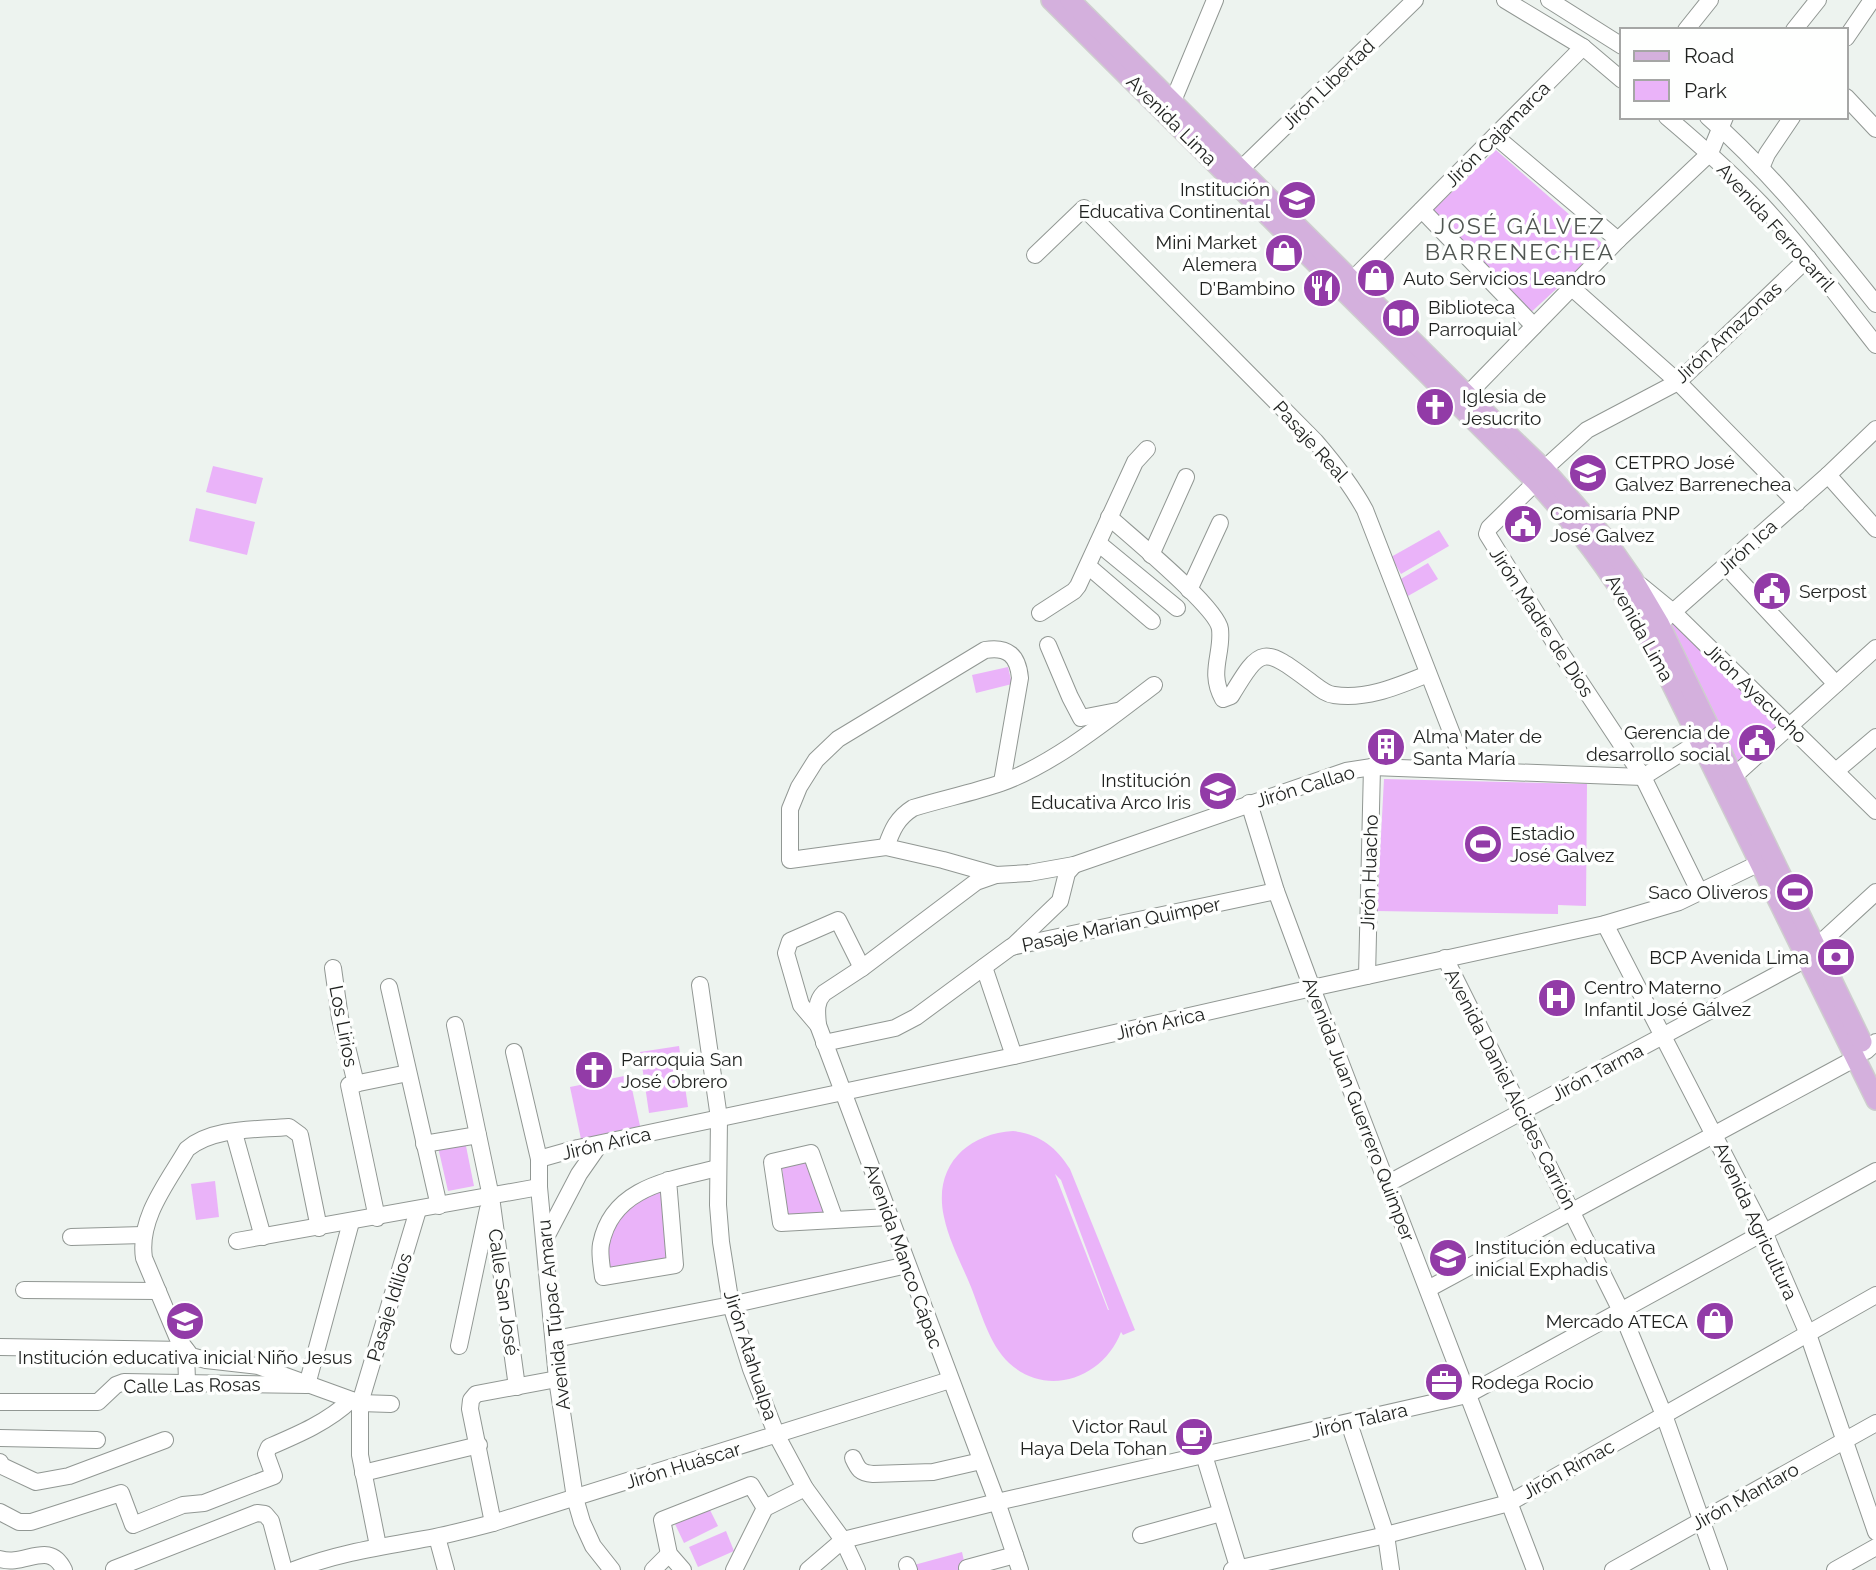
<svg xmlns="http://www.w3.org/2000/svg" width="1876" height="1570" font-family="Raleway,sans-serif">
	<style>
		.green { fill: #eab3f9; fill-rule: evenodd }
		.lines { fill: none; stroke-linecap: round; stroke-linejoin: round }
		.minor-casing { stroke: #919793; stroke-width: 18 }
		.major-casing { stroke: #cecece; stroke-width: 22 }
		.minor { stroke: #fff; stroke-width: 16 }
		.major { stroke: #d4b0dd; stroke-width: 19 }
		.labels { text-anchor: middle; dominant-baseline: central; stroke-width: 7; stroke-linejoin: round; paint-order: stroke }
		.street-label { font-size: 19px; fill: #1f211f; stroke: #fefffe }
		.poi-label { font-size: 19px; fill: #1f211f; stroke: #fefffe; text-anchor: start }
		.quarter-label { font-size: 23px; letter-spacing: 2px; fill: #505652; stroke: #fefffe }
	</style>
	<rect width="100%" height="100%" fill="#edf3ef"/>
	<g class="green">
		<polygon points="1496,150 1604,245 1527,316 1431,212"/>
		<polygon points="213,466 263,478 256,504 206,492"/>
		<polygon points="196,508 255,522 247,555 189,541"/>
		<polygon points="1439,530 1449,546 1401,574 1391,557"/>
		<polygon points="1428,563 1438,579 1408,596 1399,580"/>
		<polygon points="1673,622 1781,726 1737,763 1669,626"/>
		<polygon points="1008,667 1012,684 976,693 972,675"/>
		<polygon points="1384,779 1587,784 1586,906 1558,905 1558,914 1377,911"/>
		<polygon points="679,1046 688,1107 649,1113 640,1052"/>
		<polygon points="629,1075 640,1126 581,1139 570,1087"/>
		<path d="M1013 1131C1040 1134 1056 1147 1070 1169L1135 1330 1123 1335 1121 1332C1104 1377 1048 1399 1009 1363 989 1344 981 1312 971 1287 962 1265 949 1241 944 1217 933 1168 965 1134 1013 1131ZM1055 1174 1061 1180 1109 1310H1108Z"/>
		<polygon points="465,1141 474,1186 448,1191 438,1147"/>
		<polygon points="806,1162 827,1212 788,1219 782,1168"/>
		<polygon points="215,1181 219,1217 196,1220 191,1184"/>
		<path d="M666 1186 669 1257 607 1268C606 1248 610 1221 626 1206 635 1197 655 1192 666 1186Z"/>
		<polygon points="709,1508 718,1526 684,1543 675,1524"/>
		<polygon points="726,1531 734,1551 698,1567 689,1547"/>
		<polygon points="962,1552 966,1570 916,1570 914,1565"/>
	</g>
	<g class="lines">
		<defs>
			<g id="minor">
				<polyline points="1505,0 1583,47 1622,80"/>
				<polyline points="1549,0 1622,46"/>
				<polyline points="1686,30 1710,0"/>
				<polyline points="1794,30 1818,0"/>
				<polyline points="1846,38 1872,0"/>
				<polyline points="1846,97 1876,129"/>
				<polyline points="1173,101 1215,0"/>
				<path d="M1667 117C1700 145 1732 173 1761 204 1803 249 1839 298 1876 345"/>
				<path d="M1708 117C1771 172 1824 239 1876 304"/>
				<polyline points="1495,136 1618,240"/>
				<polyline points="1761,168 1767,154 1792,117"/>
				<polyline points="1241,169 1415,0"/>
				<polyline points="1422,210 1534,326"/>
				<path d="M1035 255 1084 208 1315 441C1334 463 1351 484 1365 510L1466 770"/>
				<polyline points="1352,280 1583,47"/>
				<polyline points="1571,287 1678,382 1797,503"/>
				<polyline points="1467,395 1618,240 1710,153 1725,117"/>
				<polyline points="1828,475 1876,529"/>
				<path d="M1109 517C1130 536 1217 607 1220 629 1223 654 1208 672 1223 699L1231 696C1261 646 1263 646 1311 682 1318 687 1325 694 1334 695 1367 700 1398 686 1428 674"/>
				<polyline points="1098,543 1177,608"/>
				<polyline points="1151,555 1186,477"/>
				<polyline points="1088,566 1152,621"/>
				<polyline points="1726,566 1836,684"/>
				<polyline points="1640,585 1673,612 1876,811"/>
				<polyline points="1189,590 1220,523"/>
				<polyline points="1040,613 1074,591 1078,586 1135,462 1147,449"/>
				<polyline points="1665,619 1828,475 1876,429"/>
				<polyline points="1048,645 1070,697 1081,718 1117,711"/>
				<polyline points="1836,771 1876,737"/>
				<polyline points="1733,777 1876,648"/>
				<polyline points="1249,803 1276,891 1312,988 1535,1570"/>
				<path d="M886 847C892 830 897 818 913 808 942 799 972 793 1001 783 1054 764 1109 719 1154 685"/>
				<path d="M996 875 943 860 886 847 790 860V809L799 787 816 760 838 739 985 650C1008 646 1018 656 1020 678L1002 782"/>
				<polyline points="1700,893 1643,777 1561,653 1487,534 1489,528 1536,482 1544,469 1587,430 1678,382 1808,258"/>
				<polyline points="1605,924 1764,1232 1808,1334 1876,1532"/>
				<polyline points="1012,947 1060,901 1067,873 1074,865"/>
				<polyline points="1816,947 1876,892"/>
				<polyline points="1445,958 1621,1311 1664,1415 1719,1570"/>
				<polyline points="984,967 1014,1056"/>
				<polyline points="333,968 340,1018 356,1084"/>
				<polyline points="862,968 838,920 790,941 786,953 801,1005 818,1025 997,1502 1020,1570"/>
				<polyline points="1367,976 1372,767"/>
				<polyline points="700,985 719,1118 718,1205 721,1242 731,1305 751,1369 777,1436 805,1488 843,1540 857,1570"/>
				<polyline points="389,987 439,1206"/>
				<polyline points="455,1025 491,1197 517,1387"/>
				<path d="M818 1025C817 1013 815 1002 824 993L862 968 976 882 996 875 1029 873 1074 865 1346 771 1372 767 1643 777 1700 741"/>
				<polyline points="824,1043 895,1028 916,1017 1011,947 1276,891"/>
				<polyline points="1866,1051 1876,1042"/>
				<polyline points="514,1052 539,1159 539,1187 557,1379 575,1498 582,1522 593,1546 612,1570"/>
				<polyline points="234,1133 263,1237"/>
				<polyline points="424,1144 478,1135"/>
				<polyline points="539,1159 578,1148 1014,1056 1312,988 1605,924 1679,902 1770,858"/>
				<path d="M668 1180 675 1265 603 1277C602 1267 599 1254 601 1244 612 1187 670 1180 718 1168"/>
				<polyline points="1387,1184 1806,959"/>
				<polyline points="377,1218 349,1085 408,1073"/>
				<polyline points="835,1220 811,1153 772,1162 781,1223 889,1217"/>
				<path d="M319 1228 300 1135 289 1127C256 1130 213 1127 187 1149 168 1182 138 1218 144 1258L178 1339 191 1356 206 1360 258 1366 360 1403 391 1404"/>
				<polyline points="71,1237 143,1235"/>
				<polyline points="545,1239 579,1174 600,1144"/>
				<polyline points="237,1241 539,1187"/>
				<polyline points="1428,1289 1856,1058"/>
				<polyline points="24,1290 158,1291"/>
				<polyline points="555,1339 731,1305 907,1265"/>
				<polyline points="459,1346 488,1209"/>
				<polyline points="0,1347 186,1350 187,1382"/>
				<polyline points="0,1402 98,1402 116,1385 124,1382 307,1385 351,1222"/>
				<polyline points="1349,1423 1386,1535 1391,1570"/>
				<polyline points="0,1438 97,1440"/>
				<polyline points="1204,1455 1239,1570"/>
				<path d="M853 1458C858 1469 860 1473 873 1474L933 1472 981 1461"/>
				<polyline points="0,1462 2,1466 36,1482 69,1476 165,1440"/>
				<polyline points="363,1473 479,1445"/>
				<path d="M0 1512 19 1522H31L121 1493 133 1525 183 1505 204 1503 274 1476 266 1454 269 1447C297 1435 328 1422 351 1400"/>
				<polyline points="493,1523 470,1409 471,1400 476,1394 557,1379"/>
				<polyline points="1141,1535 1221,1513"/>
				<polyline points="437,1537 446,1570"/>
				<polyline points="378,1546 360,1455 360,1403 418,1210"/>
				<path d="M0 1559C25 1567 49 1539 64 1570"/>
				<polyline points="907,1565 909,1570"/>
				<polyline points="967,1568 1015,1555"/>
				<polyline points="114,1569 257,1513 265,1514 271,1521 284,1570"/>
				<path d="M294 1570C340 1552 387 1546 435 1537 455 1533 474 1528 493 1523L950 1380"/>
				<polyline points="653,1570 669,1554"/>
				<polyline points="683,1570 669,1554 662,1520 751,1485 765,1508"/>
				<polyline points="734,1570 765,1508 805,1488"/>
				<polyline points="808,1570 843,1540 997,1502 1467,1395 1876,1171"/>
				<polyline points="1232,1570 1386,1535 1509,1503 1876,1295"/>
				<polyline points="1613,1570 1876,1423"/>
				<polyline points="1835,1570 1876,1547"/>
			</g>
			<g id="major">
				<path d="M1051 0 1536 482C1580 530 1615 577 1647 634L1876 1100"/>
				<polyline points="1070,0 1467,395 1544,469 1603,536 1633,579 1659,623 1862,1042"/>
			</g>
		</defs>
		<use href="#minor" class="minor-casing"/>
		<use href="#major" class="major-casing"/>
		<use href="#minor" class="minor"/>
		<use href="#major" class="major"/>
	</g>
	<defs>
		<symbol id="school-disc" viewBox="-11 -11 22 22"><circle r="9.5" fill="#923ba7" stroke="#fefffe"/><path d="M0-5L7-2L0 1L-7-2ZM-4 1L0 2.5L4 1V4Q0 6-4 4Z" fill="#fff"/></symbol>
		<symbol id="shop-disc" viewBox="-11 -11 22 22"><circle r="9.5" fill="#923ba7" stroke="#fefffe"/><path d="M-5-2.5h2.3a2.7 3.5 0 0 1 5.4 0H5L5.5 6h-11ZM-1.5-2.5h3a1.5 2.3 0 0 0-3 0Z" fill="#fff"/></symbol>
		<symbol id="restaurant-disc" viewBox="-11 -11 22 22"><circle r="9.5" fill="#923ba7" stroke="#fefffe"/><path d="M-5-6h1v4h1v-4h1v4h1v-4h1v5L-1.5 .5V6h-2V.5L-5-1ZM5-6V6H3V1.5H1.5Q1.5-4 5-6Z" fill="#fff"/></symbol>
		<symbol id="library-disc" viewBox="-11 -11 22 22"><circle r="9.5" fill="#923ba7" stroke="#fefffe"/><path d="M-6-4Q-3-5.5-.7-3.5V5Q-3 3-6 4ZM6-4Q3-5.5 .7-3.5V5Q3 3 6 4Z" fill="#fff"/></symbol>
		<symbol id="church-disc" viewBox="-11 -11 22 22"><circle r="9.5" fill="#923ba7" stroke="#fefffe"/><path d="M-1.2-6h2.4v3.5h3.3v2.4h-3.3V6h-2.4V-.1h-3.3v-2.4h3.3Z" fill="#fff"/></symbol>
		<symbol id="university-disc" viewBox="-11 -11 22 22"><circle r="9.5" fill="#923ba7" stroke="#fefffe"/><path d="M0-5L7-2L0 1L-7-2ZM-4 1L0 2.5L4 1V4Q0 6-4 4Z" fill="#fff"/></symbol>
		<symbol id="civic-disc" viewBox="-11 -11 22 22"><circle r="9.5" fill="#923ba7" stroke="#fefffe"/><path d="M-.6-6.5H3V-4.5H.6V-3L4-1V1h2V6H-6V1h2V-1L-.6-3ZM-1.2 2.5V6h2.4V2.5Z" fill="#fff"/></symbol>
		<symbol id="building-disc" viewBox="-11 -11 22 22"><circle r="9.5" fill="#923ba7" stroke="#fefffe"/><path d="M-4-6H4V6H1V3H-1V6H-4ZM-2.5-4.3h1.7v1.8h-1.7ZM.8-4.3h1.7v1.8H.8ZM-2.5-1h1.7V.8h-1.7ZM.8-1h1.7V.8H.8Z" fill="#fff"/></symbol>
		<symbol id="stadium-disc" viewBox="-11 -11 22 22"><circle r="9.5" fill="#923ba7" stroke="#fefffe"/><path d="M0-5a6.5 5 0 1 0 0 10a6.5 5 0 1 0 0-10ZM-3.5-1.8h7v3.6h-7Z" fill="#fff"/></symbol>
		<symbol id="bank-disc" viewBox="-11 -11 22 22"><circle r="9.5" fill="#923ba7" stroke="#fefffe"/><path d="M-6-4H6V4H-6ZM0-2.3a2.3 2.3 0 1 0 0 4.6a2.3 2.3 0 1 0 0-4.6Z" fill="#fff"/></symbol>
		<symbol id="hospital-disc" viewBox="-11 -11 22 22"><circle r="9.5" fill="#923ba7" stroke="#fefffe"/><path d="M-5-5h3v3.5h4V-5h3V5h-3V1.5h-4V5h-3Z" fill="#fff"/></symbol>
		<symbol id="office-disc" viewBox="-11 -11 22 22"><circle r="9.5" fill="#923ba7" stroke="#fefffe"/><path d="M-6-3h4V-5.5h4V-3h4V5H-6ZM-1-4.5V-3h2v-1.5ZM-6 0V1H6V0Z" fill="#fff"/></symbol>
		<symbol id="cafe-disc" viewBox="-11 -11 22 22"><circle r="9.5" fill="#923ba7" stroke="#fefffe"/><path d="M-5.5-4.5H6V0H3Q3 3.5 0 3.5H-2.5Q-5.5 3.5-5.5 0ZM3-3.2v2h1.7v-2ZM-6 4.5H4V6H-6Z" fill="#fff"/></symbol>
	</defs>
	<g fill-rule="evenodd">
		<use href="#school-disc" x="1275" y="178" width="44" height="44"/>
		<use href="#shop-disc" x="1262" y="231" width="44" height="44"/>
		<use href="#shop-disc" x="1354" y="256" width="44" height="44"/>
		<use href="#restaurant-disc" x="1300" y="266" width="44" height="44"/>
		<use href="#library-disc" x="1379" y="296" width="44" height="44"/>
		<use href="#church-disc" x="1413" y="385" width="44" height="44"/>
		<use href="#university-disc" x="1566" y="451" width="44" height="44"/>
		<use href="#civic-disc" x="1501" y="502" width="44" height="44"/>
		<use href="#civic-disc" x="1750" y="569" width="44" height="44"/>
		<use href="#civic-disc" x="1735" y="721" width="44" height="44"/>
		<use href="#building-disc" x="1364" y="725" width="44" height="44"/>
		<use href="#school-disc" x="1196" y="769" width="44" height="44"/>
		<use href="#stadium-disc" x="1461" y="822" width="44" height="44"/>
		<use href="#stadium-disc" x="1773" y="870" width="44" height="44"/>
		<use href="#bank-disc" x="1814" y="935" width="44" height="44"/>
		<use href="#hospital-disc" x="1535" y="976" width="44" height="44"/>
		<use href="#church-disc" x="572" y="1048" width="44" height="44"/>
		<use href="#school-disc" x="1426" y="1236" width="44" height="44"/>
		<use href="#school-disc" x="163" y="1299" width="44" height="44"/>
		<use href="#shop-disc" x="1693" y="1299" width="44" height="44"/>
		<use href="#office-disc" x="1422" y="1360" width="44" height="44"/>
		<use href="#cafe-disc" x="1172" y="1415" width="44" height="44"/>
	</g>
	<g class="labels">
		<g class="street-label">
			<text transform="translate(1328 84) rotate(-44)">Jirón Libertad</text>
			<text transform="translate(1172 120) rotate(45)">Avenida Lima</text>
			<text transform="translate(1497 134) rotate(-45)">Jirón Cajamarca</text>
			<text transform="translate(1776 227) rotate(48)">Avenida Ferrocarril</text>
			<text transform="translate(1728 332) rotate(-43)">Jirón Amazonas</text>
			<text transform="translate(1311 441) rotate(48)">Pasaje Real</text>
			<text transform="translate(1747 547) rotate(-42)">Jirón Ica</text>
			<text transform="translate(1542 622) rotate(57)">Jirón Madre de Dios</text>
			<text transform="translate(1640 628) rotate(61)">Avenida Lima</text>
			<text transform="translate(1756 693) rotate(44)">Jirón Ayacucho</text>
			<text transform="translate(1305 786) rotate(-17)">Jirón Callao</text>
			<text transform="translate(1369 872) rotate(-88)">Jirón Huacho</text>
			<text transform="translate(1121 924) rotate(-12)">Pasaje Marian Quimper</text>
			<text transform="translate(1160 1023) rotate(-13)">Jirón Arica</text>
			<text transform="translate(344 1026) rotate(79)">Los Lirios</text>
			<text transform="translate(1597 1072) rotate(-28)">Jirón Tarma</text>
			<text transform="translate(1511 1089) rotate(63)">Avenida Daniel Alcides Carrión</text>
			<text transform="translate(1359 1109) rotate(69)">Avenida Juan Guerrero Quimper</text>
			<text transform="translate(606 1143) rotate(-13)">Jirón Arica</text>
			<text transform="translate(1756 1221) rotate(65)">Avenida Agricultura</text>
			<text transform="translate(904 1256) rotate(70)">Avenida Manco Cápac</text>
			<text transform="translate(504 1292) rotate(82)">Calle San José</text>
			<text transform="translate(389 1307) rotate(-73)">Pasaje Idilios</text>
			<text transform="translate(553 1315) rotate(-96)">Avenida Túpac Amaru</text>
			<text transform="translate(751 1355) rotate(72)">Jirón Atahualpa</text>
			<text transform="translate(192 1385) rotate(-1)">Calle Las Rosas</text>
			<text transform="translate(1359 1420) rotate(-13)">Jirón Talara</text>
			<text transform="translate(683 1465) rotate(-17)">Jirón Huáscar</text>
			<text transform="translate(1568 1469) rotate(-29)">Jirón Rímac</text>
			<text transform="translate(1745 1496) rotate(-29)">Jirón Mantaro</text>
		</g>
		<g class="poi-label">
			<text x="1270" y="189" text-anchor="end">Institución<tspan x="1270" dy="22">Educativa Continental</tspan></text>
			<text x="1257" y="242" text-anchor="end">Mini Market<tspan x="1257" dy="22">Alemera</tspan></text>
			<text x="1403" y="278">Auto Servicios Leandro</text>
			<text x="1295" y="288" text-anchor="end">D'Bambino</text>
			<text x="1428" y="307">Biblioteca<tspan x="1428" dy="22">Parroquial</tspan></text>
			<text x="1462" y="396">Iglesia de<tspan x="1462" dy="22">Jesucrito</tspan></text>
			<text x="1615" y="462">CETPRO José<tspan x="1615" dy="22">Galvez Barrenechea</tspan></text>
			<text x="1550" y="513">Comisaría PNP<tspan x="1550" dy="22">José Galvez</tspan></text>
			<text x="1799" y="591">Serpost</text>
			<text x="1730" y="732" text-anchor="end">Gerencia de<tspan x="1730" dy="22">desarrollo social</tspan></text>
			<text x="1413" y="736">Alma Mater de<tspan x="1413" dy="22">Santa María</tspan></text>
			<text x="1191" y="780" text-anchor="end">Institución<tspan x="1191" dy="22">Educativa Arco Iris</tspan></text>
			<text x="1510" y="833">Estadio<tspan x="1510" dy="22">José Galvez</tspan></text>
			<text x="1768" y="892" text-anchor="end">Saco Oliveros</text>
			<text x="1809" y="957" text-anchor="end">BCP Avenida Lima</text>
			<text x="1584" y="987">Centro Materno<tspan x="1584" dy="22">Infantil José Gálvez</tspan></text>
			<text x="621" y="1059">Parroquia San<tspan x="621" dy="22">José Obrero</tspan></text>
			<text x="1475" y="1247">Institución educativa<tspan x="1475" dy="22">inicial Exphadis</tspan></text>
			<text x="1688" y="1321" text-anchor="end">Mercado ATECA</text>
			<text x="185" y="1357" text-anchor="middle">Institución educativa inicial Niño Jesus</text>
			<text x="1471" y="1382">Rodega Rocio</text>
			<text x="1167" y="1426" text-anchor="end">Victor Raul<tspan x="1167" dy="22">Haya Dela Tohan</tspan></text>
		</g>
		<g class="quarter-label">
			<text x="1520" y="225">JOSÉ GÁLVEZ<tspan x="1520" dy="26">BARRENECHEA</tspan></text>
		</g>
	</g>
	<rect x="1620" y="28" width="228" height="91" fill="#fefffe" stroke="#a5a6a5" stroke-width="2"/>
	<rect x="1634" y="51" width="35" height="10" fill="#d4b0dd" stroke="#a5a6a5" stroke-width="2"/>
	<text x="1684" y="63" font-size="21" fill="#1f211f">Road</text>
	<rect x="1634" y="80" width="35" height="21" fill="#eab3f9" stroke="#a5a6a5" stroke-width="2"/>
	<text x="1684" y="98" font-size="21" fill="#1f211f">Park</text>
</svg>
